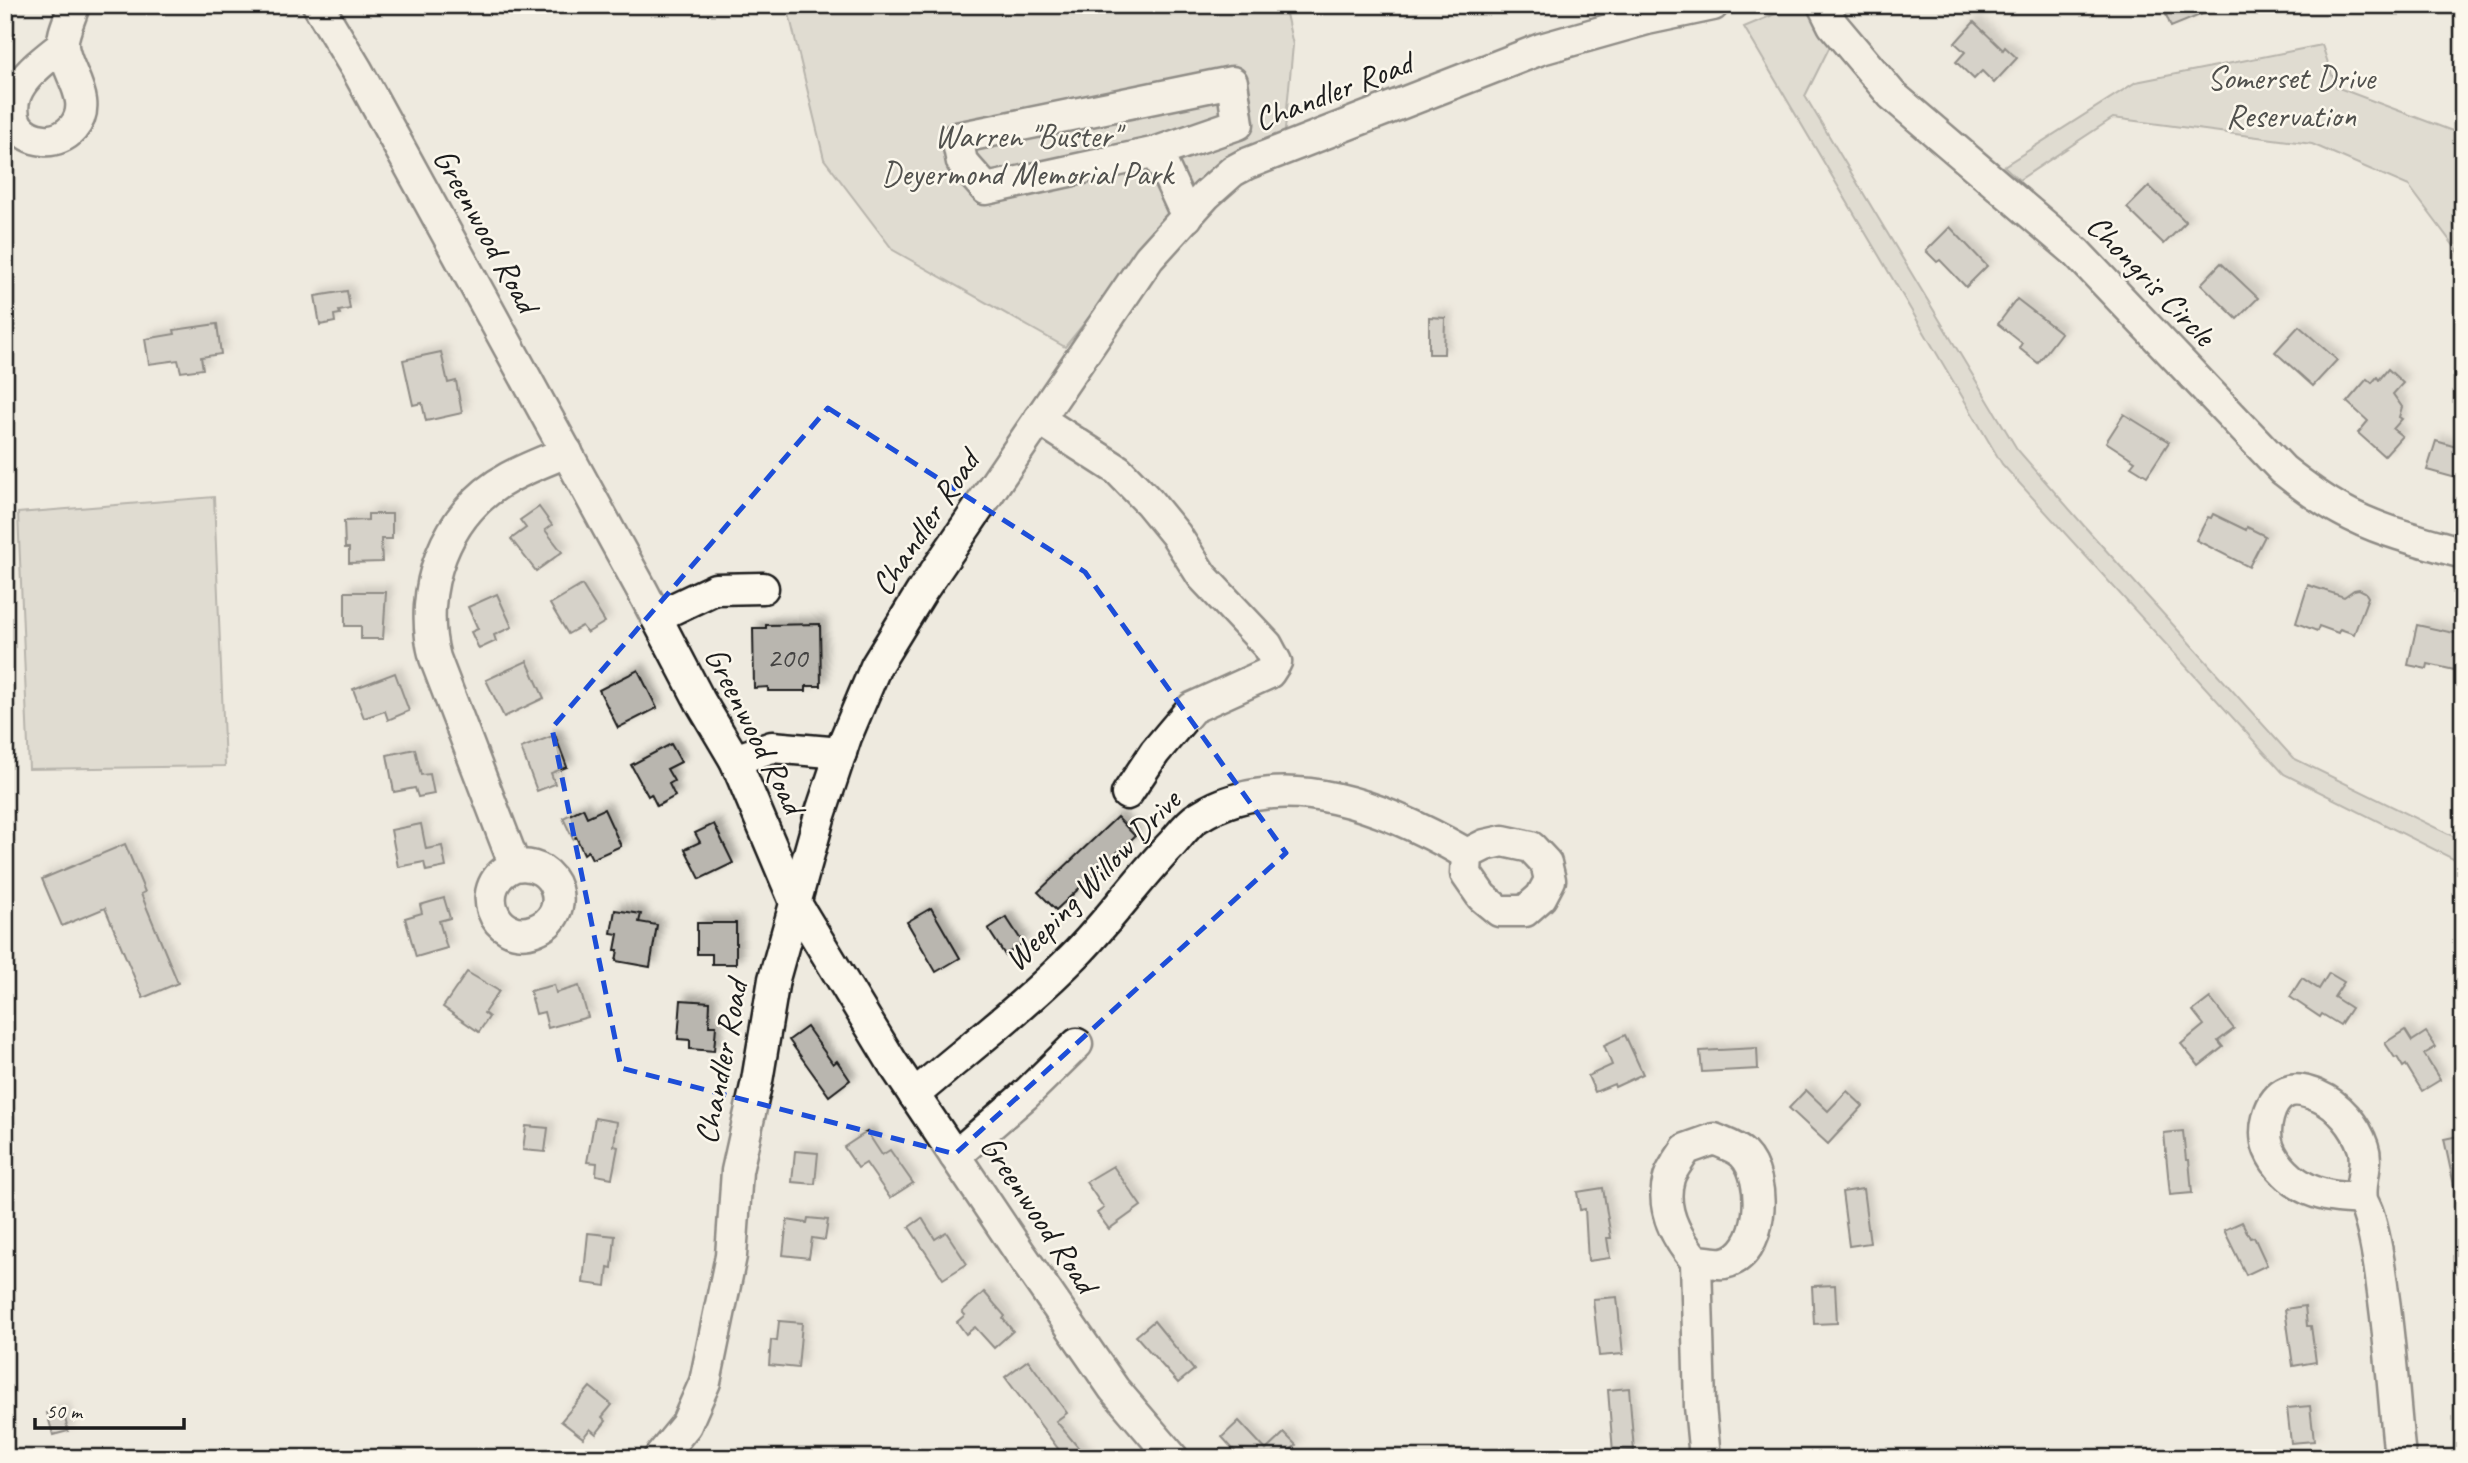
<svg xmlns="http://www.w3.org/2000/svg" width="2468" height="1463" font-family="Caveat,sans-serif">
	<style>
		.green { fill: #ceccc2; stroke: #75746f; stroke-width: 2 }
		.building { fill: #b9b6af; stroke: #1c1c1c; stroke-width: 2; filter: url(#shadow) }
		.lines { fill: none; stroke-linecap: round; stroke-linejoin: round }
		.minor-casing { stroke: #1c1c1c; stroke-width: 35 }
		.minor { stroke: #fbf7ec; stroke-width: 30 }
		.marked { fill: none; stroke: #1d4ed8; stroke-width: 5; stroke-dasharray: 14 9; stroke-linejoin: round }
		.labels { text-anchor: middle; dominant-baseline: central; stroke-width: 5; stroke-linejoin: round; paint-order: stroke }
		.number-label { font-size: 30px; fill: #434241 }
		.park-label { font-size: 33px; fill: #51514e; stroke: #fbf7ec }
		.street-label { font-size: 33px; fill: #1c1c1c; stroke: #fbf7ec }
	</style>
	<defs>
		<filter id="shadow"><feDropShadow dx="6" dy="-6" stdDeviation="3.5" flood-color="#0004"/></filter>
	</defs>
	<rect width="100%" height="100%" fill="#eeeadf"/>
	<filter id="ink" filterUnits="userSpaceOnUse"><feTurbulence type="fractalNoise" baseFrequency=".0143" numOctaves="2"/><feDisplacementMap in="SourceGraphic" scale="14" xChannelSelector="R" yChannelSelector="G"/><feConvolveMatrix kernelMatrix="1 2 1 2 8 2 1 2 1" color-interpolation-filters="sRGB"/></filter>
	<g filter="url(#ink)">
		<g class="green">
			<polygon points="787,5 1284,5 1293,45 1284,140 1166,222 1065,347 893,250 824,159"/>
			<polygon points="1792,7 1809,12 1831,44 1805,96 2017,449 2085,527 2293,758 2463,841 2463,864 2284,774 2002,464 1744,27"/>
			<polygon points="2322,45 2336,87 2463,135 2463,258 2409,186 2312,144 2113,118 2019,180 2004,166 2136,82"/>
			<polygon points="214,497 225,766 29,769 18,513"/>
		</g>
		<g class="building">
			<polygon points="2162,5 2222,5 2222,6 2171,27"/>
			<polygon points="1974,22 2003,50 2005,47 2017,58 1994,83 1982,71 1974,79 1956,62 1965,52 1955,43"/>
			<polygon points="2149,186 2186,222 2164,244 2127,208"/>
			<polygon points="1950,227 1987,266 1966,287 1940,260 1937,262 1926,251"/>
			<polygon points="2221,263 2258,298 2237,319 2201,284"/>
			<polygon points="347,291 350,309 339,311 340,314 334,315 335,322 320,325 315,296"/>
			<polygon points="2017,299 2061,333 2038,363 2019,348 2022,343 1998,324"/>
			<polygon points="1429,317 1445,318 1444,354 1429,354"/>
			<polygon points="217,324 221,354 201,357 203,369 181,372 178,360 149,364 145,339 175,334 174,330"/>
			<polygon points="2299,326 2337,360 2313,386 2275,352"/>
			<polygon points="441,352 448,383 456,381 462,413 426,421 422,403 413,405 403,360"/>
			<polygon points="2388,369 2403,383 2393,394 2402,407 2399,417 2402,419 2393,429 2402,436 2384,456 2358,433 2368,421 2347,402 2367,379 2372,383 2377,377 2379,380"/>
			<polygon points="2124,414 2169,442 2147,476 2131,466 2135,461 2106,442"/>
			<polygon points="2436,441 2463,449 2463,480 2427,470"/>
			<polygon points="539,507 552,525 545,530 562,552 536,571 511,539 526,528 520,520"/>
			<polygon points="368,514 392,514 392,539 381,539 382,562 349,563 349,548 345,548 344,521 368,520"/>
			<polygon points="2213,514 2246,530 2247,527 2265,536 2249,567 2196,540 2208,517 2211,518"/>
			<polygon points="582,585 605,622 587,633 582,626 568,634 550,604"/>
			<polygon points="2308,585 2344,597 2354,590 2359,589 2365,592 2368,597 2354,634 2340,629 2338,633 2319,626 2317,631 2296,623"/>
			<polygon points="345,592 386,592 383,639 361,639 361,626 345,626"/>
			<polygon points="497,594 512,627 494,635 496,641 479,649 471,632 478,629 468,607"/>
			<polygon points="820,624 821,686 806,686 806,691 768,691 768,687 754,688 753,628 766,628 766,625"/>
			<polygon points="2417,625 2463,635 2463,672 2428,664 2427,669 2408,665"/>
			<polygon points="527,661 544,698 504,717 486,680"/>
			<polygon points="638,670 657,708 618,728 599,690"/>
			<polygon points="395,673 409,711 388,720 385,711 364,718 353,689"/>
			<polygon points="555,735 567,767 551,773 555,784 537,791 521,748"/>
			<polygon points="671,744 681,762 667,769 674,781 669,784 675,796 657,806 651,794 648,796 631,765"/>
			<polygon points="415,749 421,775 430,774 434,794 418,797 415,788 394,792 387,755"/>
			<polygon points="583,808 587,817 604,809 621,846 592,859 588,851 584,854 576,837 573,839 563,818"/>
			<polygon points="1117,817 1135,836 1056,910 1038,892"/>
			<polygon points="421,824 426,849 442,846 446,867 426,871 424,862 398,867 391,830"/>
			<polygon points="714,824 733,863 700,879 685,849 700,842 695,833"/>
			<polygon points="125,844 145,892 141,894 178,983 143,998 105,908 62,926 42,879"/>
			<polygon points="444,898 450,918 439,921 447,948 416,957 405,918 422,913 420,905"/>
			<polygon points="931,908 960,958 936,972 907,922"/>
			<polygon points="615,910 641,914 639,922 657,925 650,967 616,961 618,950 615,950 618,934 611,933"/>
			<polygon points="1006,917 1023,943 1005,955 988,929"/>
			<polygon points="697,923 736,923 736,964 712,964 712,954 697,954"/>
			<polygon points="467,972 499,991 484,1013 489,1017 479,1032 443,1007"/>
			<polygon points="2329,973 2344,982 2334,997 2351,1008 2340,1025 2322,1014 2320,1017 2290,997 2302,978 2319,989"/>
			<polygon points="554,985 556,993 579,986 588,1017 548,1028 544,1012 536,1014 530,991"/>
			<polygon points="2210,998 2234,1029 2218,1041 2223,1047 2199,1066 2181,1044 2204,1025 2193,1011"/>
			<polygon points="681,1000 710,1002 709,1026 716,1026 714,1051 690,1049 690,1040 678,1039"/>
			<polygon points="807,1027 833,1064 837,1061 850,1080 829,1096 789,1040"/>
			<polygon points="2405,1030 2412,1041 2426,1032 2436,1047 2424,1054 2440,1080 2422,1091 2406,1065 2403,1067 2397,1057 2395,1058 2385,1043"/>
			<polygon points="1625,1035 1643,1074 1615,1087 1614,1084 1595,1092 1588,1076 1612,1065 1604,1045"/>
			<polygon points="1757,1048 1758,1069 1702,1072 1700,1051"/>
			<polygon points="1806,1090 1828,1111 1847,1091 1863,1106 1828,1144 1789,1108"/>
			<polygon points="595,1118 617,1122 614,1146 618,1147 612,1178 596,1175 597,1163 587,1162"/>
			<polygon points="526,1126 548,1128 545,1152 523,1150"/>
			<polygon points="2183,1131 2186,1160 2189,1160 2192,1193 2170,1195 2164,1133"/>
			<polygon points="867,1132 882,1155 890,1150 913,1183 890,1198 866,1163 858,1168 844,1147"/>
			<polygon points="2463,1135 2463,1194 2456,1195 2444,1139"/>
			<polygon points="795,1151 818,1153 815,1184 792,1182"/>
			<polygon points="1113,1166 1141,1206 1109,1229 1097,1213 1104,1208 1086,1182"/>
			<polygon points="1603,1188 1611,1238 1607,1238 1610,1258 1588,1261 1585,1209 1580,1210 1577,1192"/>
			<polygon points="1863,1189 1870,1243 1849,1246 1842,1192"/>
			<polygon points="808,1218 828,1220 825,1240 812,1238 809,1258 783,1255 787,1220 807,1223"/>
			<polygon points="922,1218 935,1239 946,1232 967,1264 943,1279 909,1227"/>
			<polygon points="2242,1222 2250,1238 2254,1237 2267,1265 2246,1275 2224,1230"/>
			<polygon points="588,1233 615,1236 612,1268 608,1267 606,1286 583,1283"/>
			<polygon points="1835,1285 1837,1323 1814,1324 1812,1286"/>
			<polygon points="984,1292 1005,1316 1003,1319 1013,1331 994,1348 975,1327 966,1334 957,1322 965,1315 962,1312"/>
			<polygon points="1617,1297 1623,1354 1599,1356 1593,1299"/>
			<polygon points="2305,1306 2307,1326 2311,1326 2316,1362 2293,1366 2285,1309"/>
			<polygon points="779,1321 802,1323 798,1368 769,1365 771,1340 777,1341"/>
			<polygon points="1154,1321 1194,1370 1178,1383 1136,1336"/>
			<polygon points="1028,1360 1067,1413 1056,1421 1087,1458 1065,1458 1005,1377"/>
			<polygon points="590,1387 612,1405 602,1417 606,1421 596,1434 590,1429 583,1438 561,1421"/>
			<polygon points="1629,1388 1634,1451 1613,1452 1608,1390"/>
			<polygon points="2310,1406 2314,1441 2291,1443 2287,1408"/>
			<polygon points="63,1409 68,1431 53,1435 47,1413"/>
			<polygon points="1239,1421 1266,1450 1284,1433 1296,1445 1282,1458 1241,1458 1222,1437"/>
		</g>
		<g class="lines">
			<defs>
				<g id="minor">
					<polyline points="318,5 357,70 642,590 700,701 735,760 795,902 892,1062 1020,1253 1114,1389 1173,1458"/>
					<path d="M1823 5 1833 25 1892 95 2077 253 2283 470C2302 485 2320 499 2341 510 2378 531 2422 541 2463 553"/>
					<path d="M63 45C40 64 0 90 17 125 23 134 33 139 44 140 55 141 66 136 73 128 95 102 67 74 63 47 61 35 71 17 74 5"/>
					<polyline points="1157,152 1238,124 1232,82 957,138 962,162 986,189 1157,152 1187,217"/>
					<polyline points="1039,419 1118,470 1149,502 1176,535 1202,576 1267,645 1276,662 1269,673 1192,708 1155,752 1127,794"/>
					<polyline points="656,617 715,589 763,588"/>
					<polyline points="735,760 772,747 841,753"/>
					<polygon points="1503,841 1531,847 1546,863 1550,880 1541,897 1525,911 1499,911 1482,897 1466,874 1467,854 1485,845"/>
					<path d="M515 866C558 858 575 915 535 930 494 946 470 883 515 866L435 658C417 591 445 512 508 478 526 468 547 460 567 452"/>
					<path d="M914 1095C969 1048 1027 1004 1078 952 1111 918 1139 878 1172 844 1180 835 1188 823 1198 817 1283 763 1389 809 1467 854"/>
					<polyline points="955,1156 1025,1095 1077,1044"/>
					<path d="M2362 1199C2344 1198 2326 1197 2310 1190 2292 1182 2276 1166 2269 1149 2262 1131 2268 1100 2287 1092 2297 1088 2308 1092 2318 1096 2339 1105 2356 1126 2363 1147 2369 1164 2359 1182 2362 1199 2363 1204 2367 1209 2368 1214 2376 1238 2380 1268 2383 1293 2391 1348 2394 1403 2400 1458"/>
					<path d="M1696 1261C1705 1261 1716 1264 1724 1263 1764 1255 1768 1179 1743 1154 1736 1147 1723 1143 1714 1139L1686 1149C1681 1158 1672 1168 1669 1178 1660 1209 1677 1239 1696 1261L1700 1406 1705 1458"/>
					<polyline points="659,1458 686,1425 705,1382 731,1256 737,1171 757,1081 774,979 819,818 846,737 876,666 922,591 1149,258 1206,195 1233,171 1246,164 1541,49 1647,19 1713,5"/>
				</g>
			</defs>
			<use href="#minor" class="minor-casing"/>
			<use href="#minor" class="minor"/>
		</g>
	</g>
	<path d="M0 0H2468V1463H0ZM828 408 1085 572 1286 853 955 1154 621 1068 552 728Z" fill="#eeeadf" fill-opacity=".55" fill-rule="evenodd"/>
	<path class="marked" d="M828 408 1085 572 1286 853 955 1154 621 1068 552 728Z"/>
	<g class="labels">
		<g class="number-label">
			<text x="787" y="657">200</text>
		</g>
		<g class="park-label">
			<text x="2291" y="78">Somerset Drive<tspan x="2291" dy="38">Reservation</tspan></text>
			<text x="1027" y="136">Warren "Buster"<tspan x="1027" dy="38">Deyermond Memorial Park</tspan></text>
		</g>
		<g class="street-label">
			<text transform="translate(1333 91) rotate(-21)">Chandler Road</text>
			<text transform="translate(486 230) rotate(61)">Greenwood Road</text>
			<text transform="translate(2151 280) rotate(46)">Chongris Circle</text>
			<text transform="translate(925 523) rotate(-56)">Chandler Road</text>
			<text transform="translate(755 730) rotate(63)">Greenwood Road</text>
			<text transform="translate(1092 880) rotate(-46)">Weeping Willow Drive</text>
			<text transform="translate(721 1062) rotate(-79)">Chandler Road</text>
			<text transform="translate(1039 1214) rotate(56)">Greenwood Road</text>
		</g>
	</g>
	<rect width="2468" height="1463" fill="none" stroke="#fbf7ec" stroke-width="28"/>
	<rect x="14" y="14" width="2440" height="1435" fill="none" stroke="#1c1c1c" stroke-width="2.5" filter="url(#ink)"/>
	<path d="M35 1418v10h149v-10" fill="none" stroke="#1c1c1c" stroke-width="3.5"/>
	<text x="46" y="1418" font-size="21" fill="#1c1c1c" stroke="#fbf7ec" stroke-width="5" paint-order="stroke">50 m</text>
</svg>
